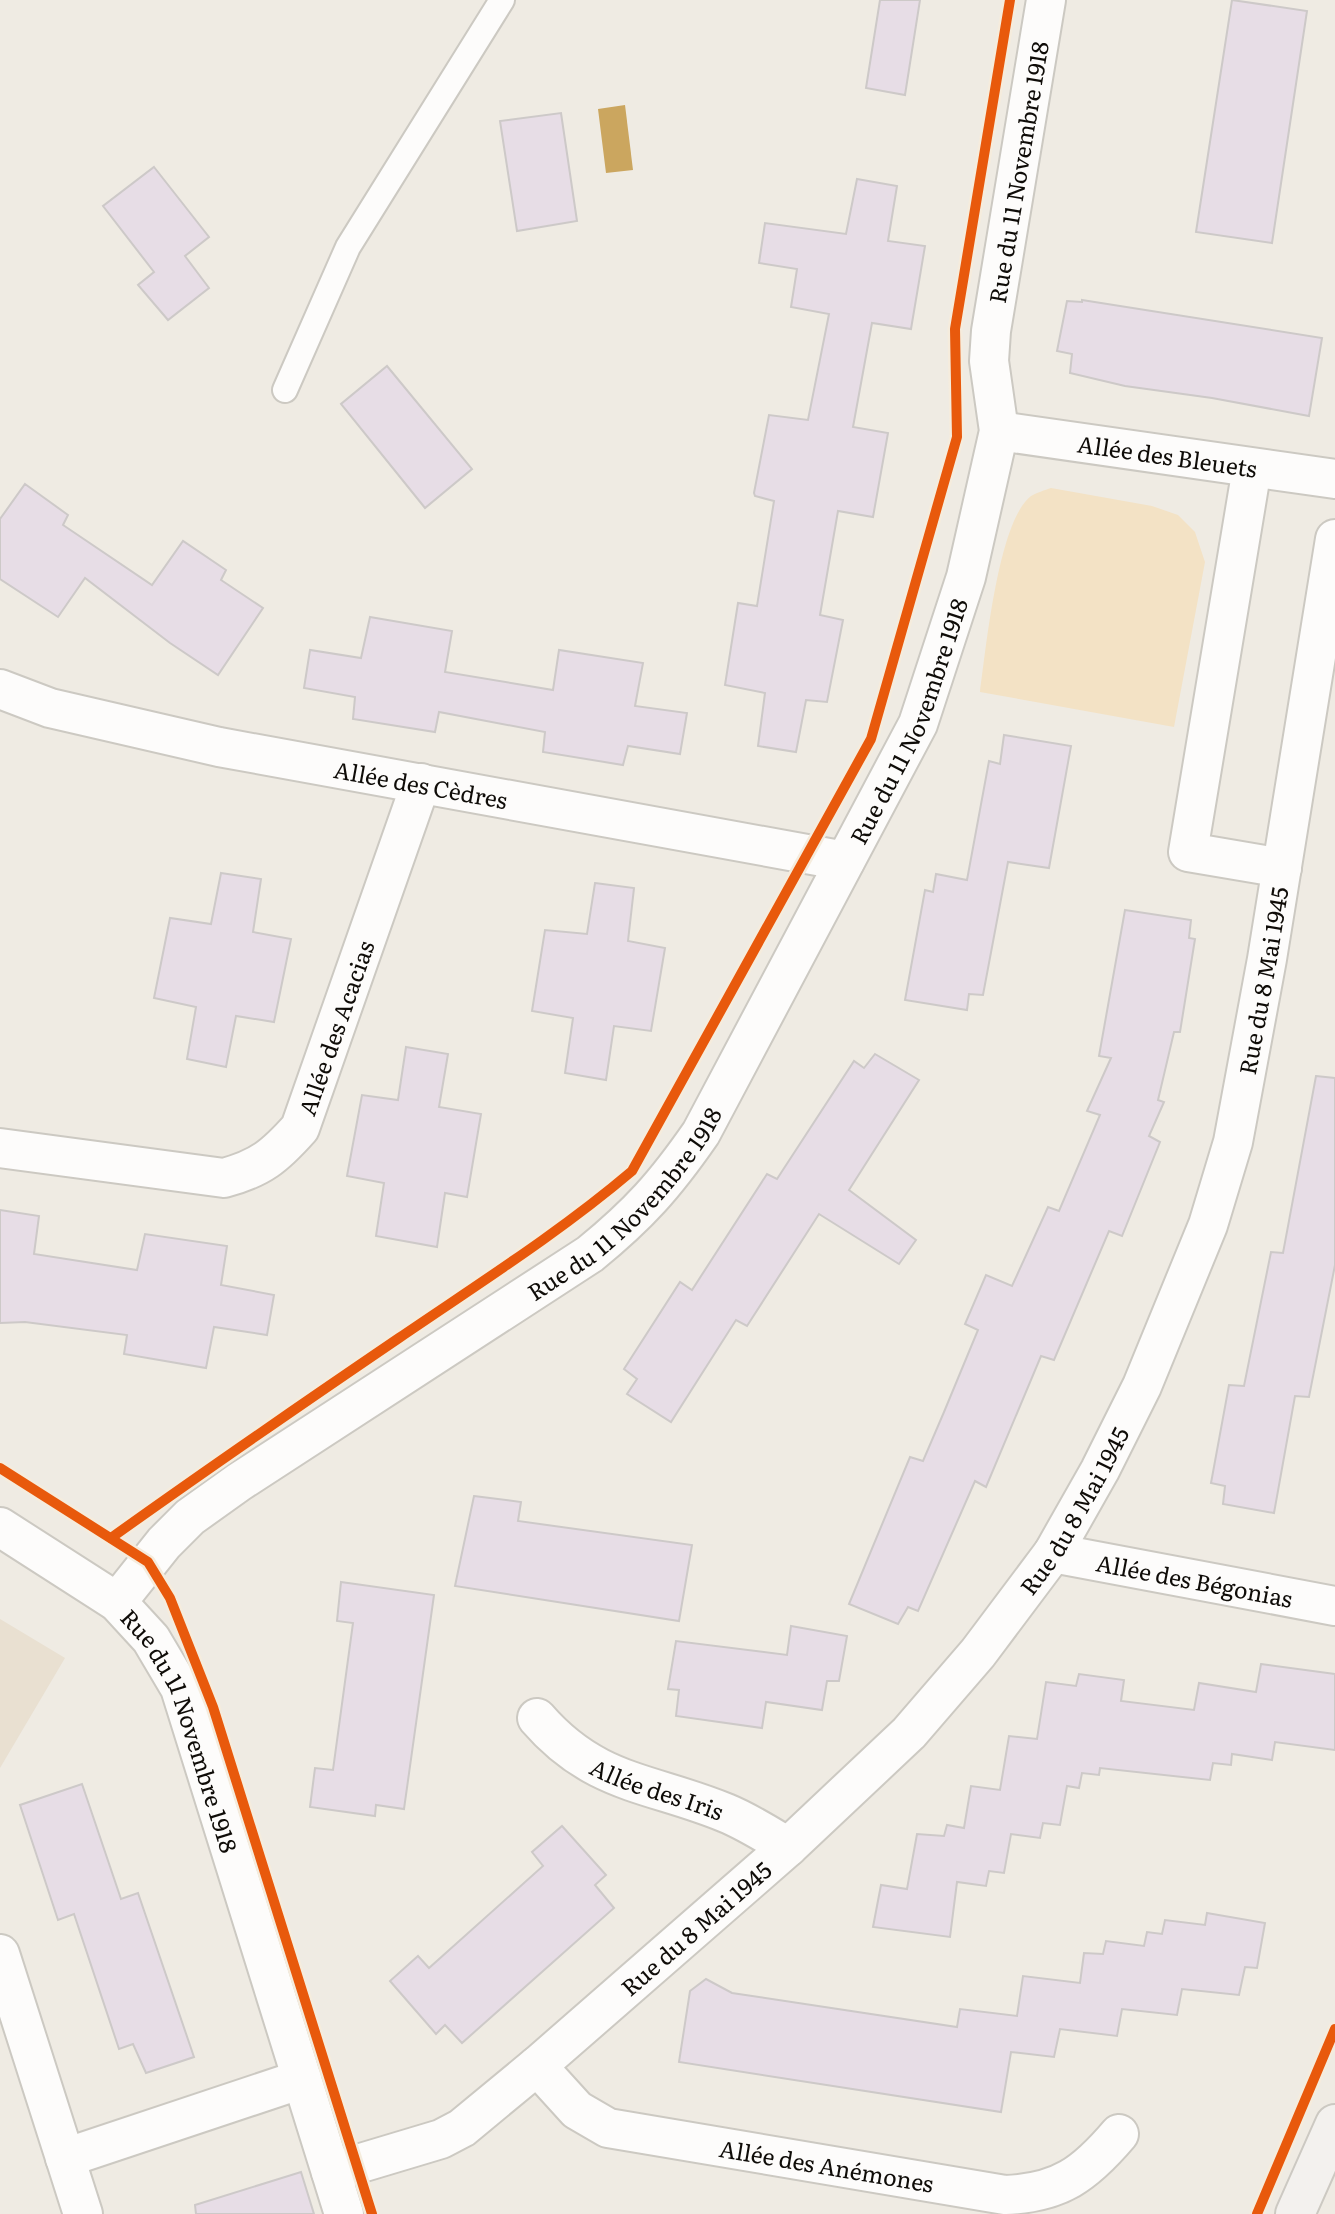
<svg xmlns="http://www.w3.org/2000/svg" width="1335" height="2214" font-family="Literata,serif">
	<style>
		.built { fill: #e9e0d1 }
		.green { fill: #f3e2c5 }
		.water { fill: #cba65f }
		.building { fill: #e7dde6; stroke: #cdc9c8; stroke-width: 2 }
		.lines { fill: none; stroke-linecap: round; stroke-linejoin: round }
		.service-casing { stroke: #ccc9c2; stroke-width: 28 }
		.minor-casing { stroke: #ccc9c2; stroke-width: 42 }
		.secondary-casing { stroke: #ccc9c2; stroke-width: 42 }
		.service { stroke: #fdfcfb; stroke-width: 24 }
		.minor { stroke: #fdfcfb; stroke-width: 38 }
		.secondary { stroke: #f3f1ee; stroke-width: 38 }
		.cycleway-casing { stroke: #f5ecdd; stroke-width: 15 }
		.cycleway { stroke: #e8590c; stroke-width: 10 }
		.labels { text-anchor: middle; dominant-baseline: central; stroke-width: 7; stroke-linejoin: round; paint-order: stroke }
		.street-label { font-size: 23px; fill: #0f0c08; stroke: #f5ecdd }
	</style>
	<rect width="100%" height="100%" fill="#efebe3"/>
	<polygon class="built" points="0,1619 65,1658 0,1768"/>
	<path class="green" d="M1051 488 1152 506 1178 515 1195 532 1205 562 1174 727 980 692C986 650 998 521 1031 496 1036 493 1045 490 1051 488Z"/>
	<polygon class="water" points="625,105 633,170 606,173 598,109"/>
	<g class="building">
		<polygon points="880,0 920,0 905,95 866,88"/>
		<polygon points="1232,0 1307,11 1272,243 1196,232"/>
		<polygon points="561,113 577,221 517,231 500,121"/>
		<polygon points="154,167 209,237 185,256 209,288 168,320 138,285 154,272 103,206"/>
		<polygon points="857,179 897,186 888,241 925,246 911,329 872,323 853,427 888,433 873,517 838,511 820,615 843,620 827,702 806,700 796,752 758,746 765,693 725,685 738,603 757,606 774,501 755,496 754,493 769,415 808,420 829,314 791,307 797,269 759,263 765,223 846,234"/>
		<polygon points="1082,300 1322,338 1309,416 1212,398 1125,386 1070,373 1072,354 1057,351 1067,301 1082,302"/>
		<polygon points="387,366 472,469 425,508 341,404"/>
		<polygon points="25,484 68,515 63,525 152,585 183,541 226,570 221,580 263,608 218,675 170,643 85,578 58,617 0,579 0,519"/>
		<polygon points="370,617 452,631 445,672 553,690 559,650 643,663 635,706 687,713 680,754 628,746 623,765 543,752 545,732 439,712 435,732 353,719 355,697 304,688 310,650 361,658"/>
		<polygon points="1004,735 1071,746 1049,868 1008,862 983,995 969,994 967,1010 905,1000 925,890 933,892 936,874 967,880 989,761 1000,764"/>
		<polygon points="221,873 261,879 253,932 291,939 274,1022 236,1016 226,1067 187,1059 196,1007 154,998 170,918 211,924"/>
		<polygon points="595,883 634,888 628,941 665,948 651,1031 614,1026 606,1080 565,1073 573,1018 532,1011 545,930 587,934"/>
		<polygon points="1125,910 1191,920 1189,938 1195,939 1180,1032 1174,1032 1158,1100 1164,1102 1149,1136 1160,1142 1122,1236 1109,1231 1054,1360 1041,1356 986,1487 975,1481 918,1611 908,1607 898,1624 849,1604 910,1457 923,1461 944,1412 978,1330 965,1324 986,1275 1012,1286 1048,1207 1059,1211 1100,1115 1087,1111 1111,1058 1099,1056"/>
		<polygon points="406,1047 448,1054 439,1107 481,1114 467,1197 445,1193 437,1247 376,1236 384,1183 347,1176 362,1095 398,1100"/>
		<polygon points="875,1054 919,1080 849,1190 916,1240 899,1264 819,1214 747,1326 736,1320 671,1422 627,1394 637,1379 624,1369 680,1282 692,1290 767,1174 777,1179 854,1061 864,1068"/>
		<polygon points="1316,1076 1335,1078 1335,1265 1309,1397 1295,1396 1274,1513 1223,1504 1225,1486 1211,1483 1229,1385 1244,1386 1271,1252 1283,1253"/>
		<polygon points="0,1210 39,1216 34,1254 137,1270 145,1234 227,1246 221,1285 274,1295 267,1335 214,1327 206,1368 124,1354 127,1335 25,1322 0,1323"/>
		<polygon points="474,1496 521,1502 518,1521 692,1545 679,1621 455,1586"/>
		<polygon points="341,1582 434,1595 404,1809 376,1805 375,1816 310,1807 315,1768 333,1770 353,1623 337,1621"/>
		<polygon points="791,1626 847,1636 839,1681 827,1681 822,1710 766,1702 762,1728 676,1716 679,1690 668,1689 676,1641 787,1655"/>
		<polygon points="1261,1664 1335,1674 1335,1750 1275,1742 1272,1760 1232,1754 1231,1765 1213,1763 1210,1780 1100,1768 1099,1775 1082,1773 1079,1788 1067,1786 1060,1825 1043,1823 1040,1838 1011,1834 1004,1873 989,1871 986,1886 957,1882 950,1937 873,1927 881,1885 907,1889 917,1834 944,1836 947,1825 964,1828 971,1786 1000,1790 1009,1736 1037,1739 1046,1682 1076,1686 1079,1674 1124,1680 1121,1701 1194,1710 1199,1683 1256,1692"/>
		<polygon points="82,1784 121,1899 138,1893 194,2057 146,2073 133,2044 119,2049 74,1914 58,1920 20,1805"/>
		<polygon points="562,1826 606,1875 595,1885 614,1908 462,2043 445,2025 436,2034 390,1981 418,1956 429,1968 543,1866 532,1852"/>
		<polygon points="1207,1913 1265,1923 1257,1968 1245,1967 1239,1995 1182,1989 1177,2015 1122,2009 1117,2036 1060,2029 1054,2057 1011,2052 1001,2112 679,2062 690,1991 706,1979 732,1993 957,2027 960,2009 1017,2016 1023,1976 1080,1983 1084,1953 1103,1954 1106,1941 1144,1946 1147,1932 1162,1934 1165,1920 1205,1925"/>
		<polygon points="301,2172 314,2214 196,2214 195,2205"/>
	</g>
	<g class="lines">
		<defs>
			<polyline id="service" points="285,390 348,247 502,0"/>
			<g id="minor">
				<path id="s1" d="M999 431 1335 479"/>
				<polyline points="1252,468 1188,852 1282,868"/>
				<path id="s2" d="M0 689 50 708 219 747 845 861"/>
				<path id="s3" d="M0 1148 224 1178C261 1168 275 1156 300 1128L421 783"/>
				<path id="s4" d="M0 1527 117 1602 151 1639 180 1688 344 2214"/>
				<path id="s5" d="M1053 1553 1335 1606"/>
				<path id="s6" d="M117 1602 164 1543 190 1517 239 1482 590 1254C639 1214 665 1185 701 1133L918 724 966 577 999 431 989 361 991 331 1046 0"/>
				<path id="s7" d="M537 1718C595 1785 651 1782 726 1813 748 1822 768 1835 788 1847"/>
				<polyline points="0,1954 83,2214"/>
				<path id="s8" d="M537 2066 577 2110 608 2128 1005 2195C1060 2193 1085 2174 1119 2134"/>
				<polyline points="65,2158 302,2079"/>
				<path id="s9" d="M331 2172 441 2139 462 2128 537 2066 788 1847 909 1733 978 1653 1053 1553 1100 1470 1142 1386 1208 1225 1233 1142 1267 959 1335 539"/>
			</g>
			<polyline id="secondary" points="1295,2214 1335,2124"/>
		</defs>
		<use href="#service" class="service-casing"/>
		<use href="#minor" class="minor-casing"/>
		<use href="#secondary" class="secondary-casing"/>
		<use href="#service" class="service"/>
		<use href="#minor" class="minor"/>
		<use href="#secondary" class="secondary"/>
		<defs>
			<g id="cycleway">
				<polyline points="0,1468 148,1562 170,1598 213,1707 372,2214"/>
				<path d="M111 1538C206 1470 302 1404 399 1338 478 1284 559 1233 632 1171L871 739 957 437 955 329 1010 0"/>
				<polyline points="1257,2214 1335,2029"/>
			</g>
		</defs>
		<use href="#cycleway" class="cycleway-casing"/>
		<use href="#cycleway" class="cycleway"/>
	</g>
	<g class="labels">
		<g class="street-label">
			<text stroke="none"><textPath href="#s6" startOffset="1785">Rue du 11 Novembre 1918</textPath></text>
			<text stroke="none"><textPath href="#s1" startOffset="170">Allée des Bleuets</textPath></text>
			<text stroke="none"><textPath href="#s6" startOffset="1218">Rue du 11 Novembre 1918</textPath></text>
			<text stroke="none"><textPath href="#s2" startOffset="432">Allée des Cèdres</textPath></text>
			<text stroke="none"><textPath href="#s9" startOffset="1580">Rue du 8 Mai 1945</textPath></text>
			<text stroke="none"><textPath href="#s3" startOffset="425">Allée des Acacias</textPath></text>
			<text stroke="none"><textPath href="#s6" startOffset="651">Rue du 11 Novembre 1918</textPath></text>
			<text stroke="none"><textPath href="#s9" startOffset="1013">Rue du 8 Mai 1945</textPath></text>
			<text stroke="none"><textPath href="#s5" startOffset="144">Allée des Bégonias</textPath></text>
			<text stroke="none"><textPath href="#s4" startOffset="285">Rue du 11 Novembre 1918</textPath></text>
			<text stroke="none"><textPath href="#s7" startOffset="142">Allée des Iris</textPath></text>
			<text stroke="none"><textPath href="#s9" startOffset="446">Rue du 8 Mai 1945</textPath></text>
			<text stroke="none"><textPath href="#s8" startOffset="317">Allée des Anémones</textPath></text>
		</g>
	</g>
</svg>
